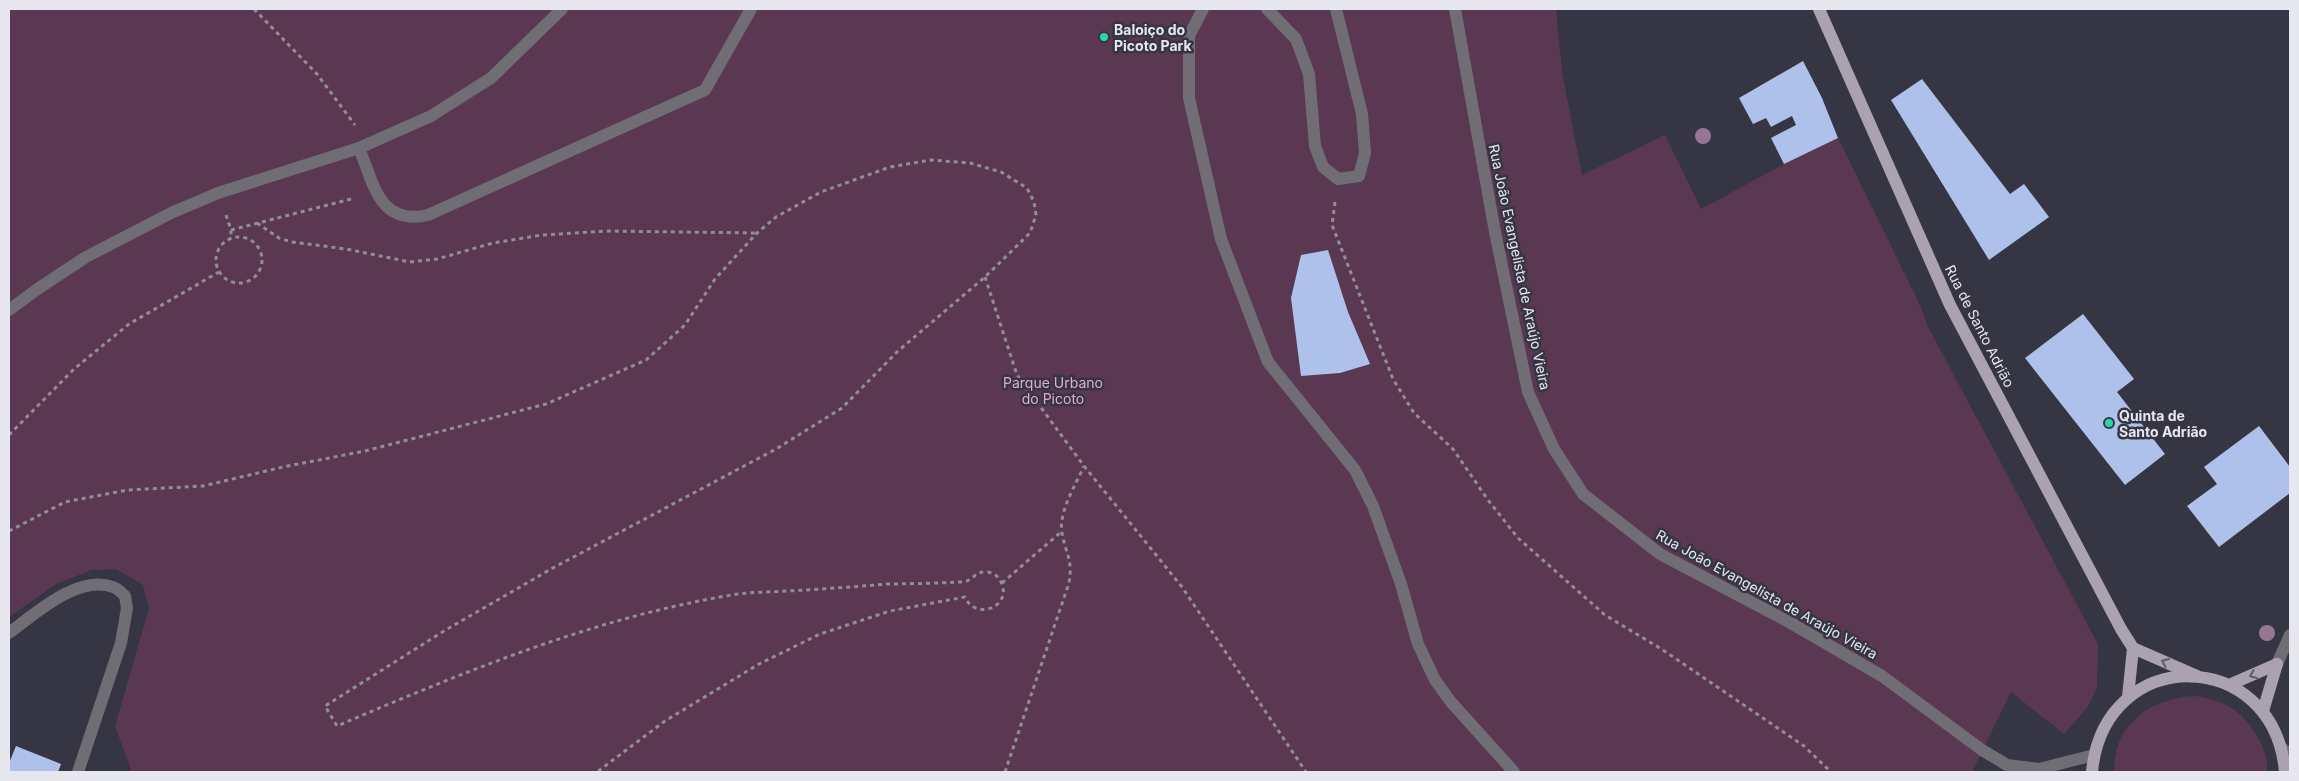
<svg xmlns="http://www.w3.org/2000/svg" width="2299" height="781" font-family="Inter,sans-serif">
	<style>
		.green { fill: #5a3851 }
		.building { fill: #aec1ea }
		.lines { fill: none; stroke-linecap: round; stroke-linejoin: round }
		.path { stroke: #8f8e9a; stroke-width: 3; stroke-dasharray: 4 4; stroke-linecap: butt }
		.minor { stroke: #716d74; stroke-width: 12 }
		.major { stroke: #aaa2af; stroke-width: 12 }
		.tree { fill: #977594 }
		.oneway { stroke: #5f5b69 }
		.poi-dot { fill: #2cd5ab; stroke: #363543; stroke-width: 2 }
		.labels { text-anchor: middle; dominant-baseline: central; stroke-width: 5; stroke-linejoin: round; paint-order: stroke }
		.poi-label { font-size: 14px; font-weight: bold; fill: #e7e7f0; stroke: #363543; text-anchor: start }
		.street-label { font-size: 14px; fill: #e7e7f0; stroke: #363543 }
		.park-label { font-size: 14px; fill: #e6a9d6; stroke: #363543 }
	</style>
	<rect width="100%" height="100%" fill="#363543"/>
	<g class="green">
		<polygon points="9,9 1556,9 1562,72 1582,175 1665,135 1701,209 1784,164 1838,138 1921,307 1928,327 2098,644 2097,688 2087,708 2064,734 2011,692 1972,772 132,772 115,726 149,608 143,585 116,569 92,570 56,584 9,617"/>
		<path d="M2195 696C2227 701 2245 712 2260 742 2265 751 2268 762 2267 772H2114C2113 724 2151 698 2195 696Z"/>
	</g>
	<g class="building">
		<polygon points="1803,61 1822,98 1838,138 1784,164 1771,138 1796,125 1792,116 1771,127 1766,118 1753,124 1739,98"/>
		<polygon points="1922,79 2010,194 2024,184 2049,217 1989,260 1891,100"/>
		<polygon points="1328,250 1348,312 1370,364 1340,373 1301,376 1291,298 1301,255"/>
		<polygon points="2083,314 2134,379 2117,392 2165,454 2125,485 2025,358"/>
		<polygon points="2259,426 2290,467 2290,493 2219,547 2187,506 2217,484 2204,467"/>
		<polygon points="16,746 61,764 58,772 9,772 9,763"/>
	</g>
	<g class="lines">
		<g class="path">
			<polyline points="254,9 317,74 355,125"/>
			<polyline points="1335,202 1332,225 1393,379 1414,413 1453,449 1488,500 1518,538 1605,615 1663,650 1804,746 1831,772"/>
			<polyline points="226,215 231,230 231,238"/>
			<polyline points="257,223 279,238 292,242 346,249 410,262 437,259 493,243 542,235 607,231 756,233"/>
			<polyline points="231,230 355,198"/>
			<circle cx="239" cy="260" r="23"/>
			<polyline points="985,277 1017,375 1084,466 1182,587 1306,772"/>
			<polyline points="9,435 74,369 129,324 219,272"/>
			<path d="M9 531 65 502 128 490 203 486 283 467 365 451 546 404 646 360 685 325 715 279 757 233 776 217 821 192 890 167 931 160 970 163 1001 172 1027 188 1034 202 1036 215 1030 233 985 277 898 351 842 408 776 449 551 569 444 631 325 706 337 726C466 671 599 616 738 594 754 592 771 592 788 591 821 589 854 587 887 584 898 584 962 583 967 581 974 578 977 571 986 572 993 572 999 577 1001 582 1013 607 975 621 965 597L890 611 820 634 759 664 665 721 597 772"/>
			<polyline points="1002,583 1061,532"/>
			<path d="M1005 772 1069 583C1073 559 1066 555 1062 533 1058 513 1076 484 1084 466"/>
		</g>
		<g class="minor">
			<polyline points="1203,9 1189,36 1189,98 1221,239 1268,362 1355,470 1373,506 1401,584 1418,644 1435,680 1451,702 1514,772"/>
			<polyline points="1267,9 1296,39 1309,74 1315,146 1323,167 1338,179 1359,176 1365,153 1362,114 1336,9"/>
			<polyline points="1455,9 1495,232 1528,392 1554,449 1583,494 1660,554 1789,622 1882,676 1982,750 2007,765 2039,769 2044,772"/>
			<path d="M359 148C374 184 379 226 428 215L705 90 751 9"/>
			<polyline points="9,310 39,288 86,257 171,213 218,193 359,148 431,116 491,78 562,9"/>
			<path d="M9 633C35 614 78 574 113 587 117 588 122 593 125 596L127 608 121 643 78 772"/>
			<polyline points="2277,664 2290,635"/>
			<polyline points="2282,748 2290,755"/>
			<polyline points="2039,769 2094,755"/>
		</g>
		<g class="major">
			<polyline points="1819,9 1950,305 2121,629 2133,648 2197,676"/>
			<polyline points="2229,685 2277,664"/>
			<polyline points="2128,697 2133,648"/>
			<polyline points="2263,711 2277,664"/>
			<path d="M2092 772C2104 644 2274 645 2285 772"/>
		</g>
	</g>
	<g class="tree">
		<circle cx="1703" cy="136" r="8"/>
		<circle cx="2267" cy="633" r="8"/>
	</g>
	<defs><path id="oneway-chevron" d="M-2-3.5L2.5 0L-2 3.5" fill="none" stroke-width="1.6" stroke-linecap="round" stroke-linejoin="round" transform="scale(1.25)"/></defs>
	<g class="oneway">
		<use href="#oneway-chevron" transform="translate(2165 662) rotate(-156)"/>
		<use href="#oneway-chevron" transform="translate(2253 675) rotate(157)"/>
	</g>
	<g class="poi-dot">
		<circle cx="1104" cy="37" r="5"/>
		<circle cx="2109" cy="423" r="5"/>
	</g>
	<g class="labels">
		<g class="poi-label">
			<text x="1114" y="29">Baloiço do<tspan x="1114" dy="16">Picoto Park</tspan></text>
			<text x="2119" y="415">Quinta de<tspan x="2119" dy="16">Santo Adrião</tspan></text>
		</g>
		<g class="street-label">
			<text transform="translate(1520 267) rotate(78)">Rua João Evangelista de Araújo Vieira</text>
			<text transform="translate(1980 326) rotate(63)">Rua de Santo Adrião</text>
			<text transform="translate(1767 594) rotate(29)">Rua João Evangelista de Araújo Vieira</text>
		</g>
		<g class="park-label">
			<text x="1053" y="382">Parque Urbano<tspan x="1053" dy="16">do Picoto</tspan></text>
		</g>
	</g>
	<rect width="2299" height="781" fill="none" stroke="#e7e7f0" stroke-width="20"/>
</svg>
